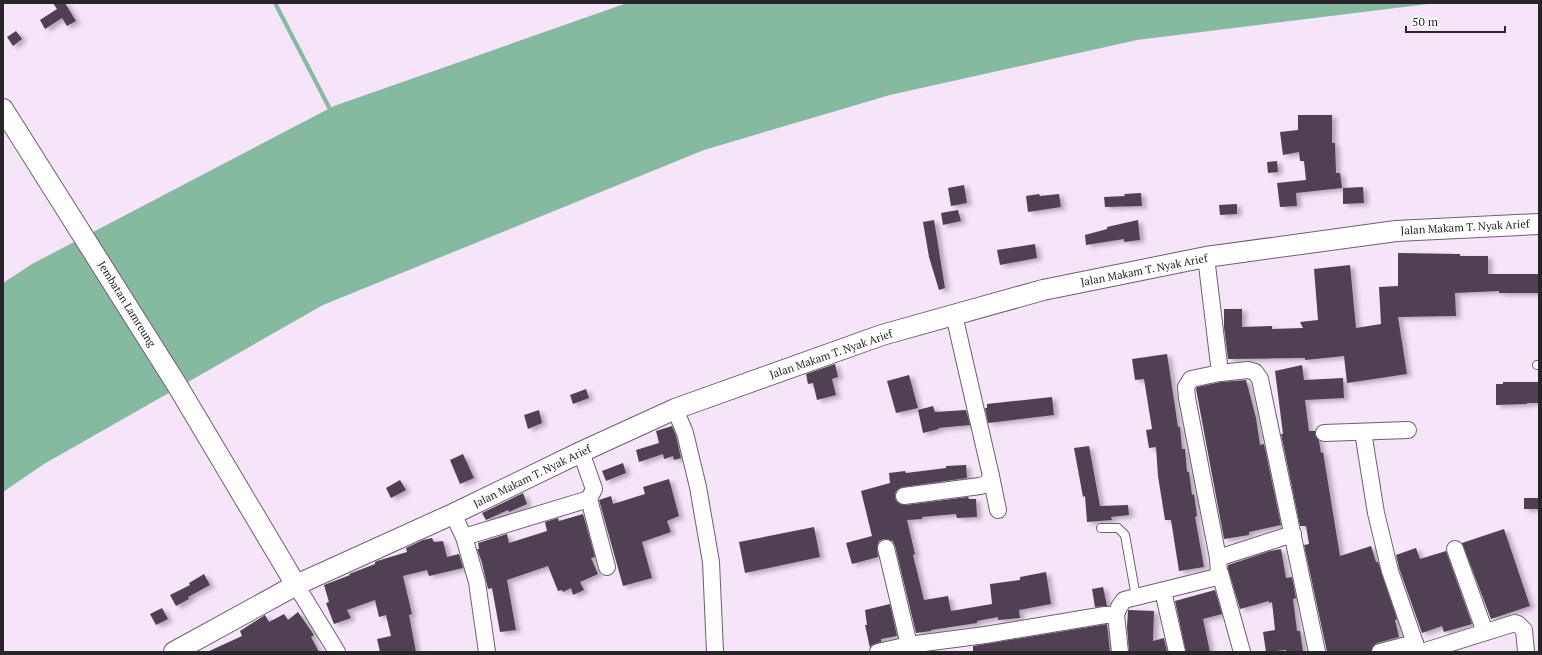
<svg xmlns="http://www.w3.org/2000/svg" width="1542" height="655" font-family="'PT Serif',serif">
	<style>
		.water { fill: #85baa1 }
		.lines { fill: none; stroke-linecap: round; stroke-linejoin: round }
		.stream { stroke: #85baa1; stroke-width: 4 }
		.building { fill: #504152; filter: url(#shadow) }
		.service-casing { stroke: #6e5e70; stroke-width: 10 }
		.minor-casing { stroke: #6e5e70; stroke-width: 18 }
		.tertiary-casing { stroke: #6e5e70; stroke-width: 22 }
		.service { stroke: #fff; stroke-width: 8 }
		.minor { stroke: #fff; stroke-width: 16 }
		.tertiary { stroke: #fff; stroke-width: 20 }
		.labels { text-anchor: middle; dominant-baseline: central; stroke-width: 4; stroke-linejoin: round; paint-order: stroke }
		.street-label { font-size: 11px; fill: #29232a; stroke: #fff }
	</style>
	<defs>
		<filter id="shadow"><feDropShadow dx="4.5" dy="2.5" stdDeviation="2" flood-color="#0004"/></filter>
	</defs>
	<rect width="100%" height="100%" fill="#f6e4f9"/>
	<polygon class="water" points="627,3 1449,3 1428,4 1137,40 890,95 704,150 323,305 44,464 3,492 3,283 32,264 334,106"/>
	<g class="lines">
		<polyline class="stream" points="275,3 332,113"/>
	</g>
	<g class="building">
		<polygon points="53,3 65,3 76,21 67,26 62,18 45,29 40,20 57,9"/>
		<polygon points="16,31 22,39 13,46 7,37"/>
		<polygon points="1298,115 1332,115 1332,143 1335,143 1336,173 1340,173 1342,188 1296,193 1297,206 1280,207 1277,183 1306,180 1304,161 1300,161 1299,152 1283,155 1280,132 1298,130"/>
		<polygon points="1277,161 1278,172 1268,173 1267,162"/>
		<polygon points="964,185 967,203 951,206 948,188"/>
		<polygon points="1363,187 1364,203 1343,204 1343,188"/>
		<polygon points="1141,193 1142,206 1105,207 1104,197 1125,196 1124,194"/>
		<polygon points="1039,194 1040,196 1059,194 1061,207 1028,212 1026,196"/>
		<polygon points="1237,204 1237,214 1220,215 1219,205"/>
		<polygon points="958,210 961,221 943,225 941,213"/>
		<polygon points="934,220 945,288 939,290 929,257 923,222"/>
		<polygon points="1138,220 1140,240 1124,242 1124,239 1086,245 1085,235 1107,229 1107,227"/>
		<polygon points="1035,244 1037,258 1000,265 997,250"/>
		<polygon points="1398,253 1460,254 1460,256 1488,256 1488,274 1539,274 1539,293 1499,293 1499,291 1455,293 1456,316 1398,317 1407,374 1347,383 1344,356 1305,360 1305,358 1228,359 1224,328 1224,309 1242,309 1242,327 1272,326 1272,329 1303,328 1300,322 1318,320 1314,269 1350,265 1356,328 1381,324 1379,287 1398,286"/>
		<polygon points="1167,354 1178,427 1180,427 1182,449 1185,449 1187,472 1189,472 1192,495 1194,494 1197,516 1195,517 1204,567 1179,571 1171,520 1165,520 1158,476 1156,447 1149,448 1146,430 1152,429 1144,379 1135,380 1132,359"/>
		<polygon points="835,364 838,377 832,379 836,395 817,400 813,383 808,384 806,374"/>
		<polygon points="1302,365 1304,380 1343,378 1344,398 1305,400 1309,431 1315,431 1315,434 1319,441 1321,453 1323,452 1340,556 1371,546 1376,562 1378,562 1397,619 1395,620 1399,637 1377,643 1373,646 1371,652 1327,652 1304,545 1309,544 1306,526 1300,526 1281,434 1283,434 1275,371"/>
		<polygon points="909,375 918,408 896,413 887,381"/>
		<polygon points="1246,380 1256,418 1260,445 1264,444 1281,525 1249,532 1249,535 1224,539 1196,389 1197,387 1221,382"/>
		<polygon points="1503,382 1539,382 1539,403 1527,403 1527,404 1496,405 1496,384 1503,384"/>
		<polygon points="586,389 589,398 573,404 570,395"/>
		<polygon points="1052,397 1054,415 988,423 985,408 987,408 987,404"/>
		<polygon points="933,406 935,412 966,410 970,425 938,428 939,429 923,433 918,410"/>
		<polygon points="539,410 542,423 528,429 524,415"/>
		<polygon points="672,426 676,436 681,458 674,460 673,456 664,459 663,454 639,462 636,450 659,443 656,431"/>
		<polygon points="1089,446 1100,506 1128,505 1129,515 1111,517 1112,520 1087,522 1085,496 1083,497 1074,448"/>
		<polygon points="463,454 474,478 460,484 450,460"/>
		<polygon points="623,463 626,473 606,481 602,471"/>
		<polygon points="966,465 967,478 903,487 898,489 895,493 895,498 897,502 905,505 968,497 969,499 976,499 977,517 957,518 956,514 922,517 922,519 907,520 915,554 913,555 924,600 948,596 951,611 992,604 990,584 1020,580 1020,577 1046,572 1051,604 1019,610 1020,618 998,620 998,617 977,621 977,623 931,630 931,631 916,633 895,546 893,541 884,539 879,541 877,546 878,557 852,564 846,543 872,536 861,491 890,483 889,473 905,471 906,473 946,468 946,466"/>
		<polygon points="669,479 679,516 667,521 671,532 642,542 652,578 623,586 599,500 611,496 613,504 645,494 643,487"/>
		<polygon points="400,480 406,490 391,498 386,488"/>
		<polygon points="523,493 527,504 509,512 508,510 486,520 482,513"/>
		<rect x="1524" y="498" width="15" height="11"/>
		<polygon points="583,514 595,557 591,558 598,574 580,582 584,590 573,595 571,588 563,592 562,590 558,591 548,566 507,580 516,630 500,632 492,588 488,589 482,563 477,549 479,549 478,543 507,534 509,543 547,531 545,522 558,518 559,521"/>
		<polygon points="814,527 820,557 745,573 739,542"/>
		<polygon points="1504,529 1530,606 1491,619 1462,543"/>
		<polygon points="432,538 434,542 443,541 447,557 459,554 463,568 429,576 427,570 403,576 412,614 409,615 416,652 380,652 377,639 391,636 386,615 379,617 375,600 347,610 351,618 334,624 326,603 329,602 324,585 350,575 349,574 375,564 375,562 377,561 407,552 406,548 423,540"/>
		<polygon points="1416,548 1420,559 1446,551 1472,624 1444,632 1442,626 1422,633 1399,568 1396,555"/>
		<polygon points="1281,549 1286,578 1292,577 1296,598 1293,599 1297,631 1300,631 1303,652 1286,652 1286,650 1266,652 1263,632 1275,630 1272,602 1269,603 1269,601 1240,609 1228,569 1228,565 1270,551"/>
		<polygon points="204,574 210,585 188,597 189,599 176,606 170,595 190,585 189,583"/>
		<polygon points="1103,587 1107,606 1095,607 1092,589"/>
		<polygon points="1215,590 1222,614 1203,619 1210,652 1186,652 1175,601"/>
		<polygon points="890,604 897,636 881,639 881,642 872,645 870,648 865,625 867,625 865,610"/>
		<polygon points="162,608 168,619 156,625 150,614"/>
		<polygon points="1128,610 1154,611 1153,641 1164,638 1167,652 1129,652 1127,627"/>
		<polygon points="298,612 314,635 311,637 319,652 207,652 242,636 240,631 265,615 269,622 284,614 288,620"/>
		<polygon points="1107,624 1110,652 973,652 973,646"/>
	</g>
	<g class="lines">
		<defs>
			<g id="service">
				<polyline points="1537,365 1539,365"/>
				<polyline points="1101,528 1118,528 1125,535 1136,597"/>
			</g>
			<g id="minor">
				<polyline points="1206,257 1220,373 1248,370 1255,372 1260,379 1317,652"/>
				<polyline points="675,409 685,433 698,487 711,562 715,652"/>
				<polyline points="1363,432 1376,513 1390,571 1418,652"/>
				<polyline points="1324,433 1408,430"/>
				<polyline points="581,452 594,489 589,499 607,567"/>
				<polyline points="991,476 998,510"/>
				<path d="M904 496 980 486C987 484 989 482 991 476L954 315"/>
				<polyline points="453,514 464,537 477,582 487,652"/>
				<polyline points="464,537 589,499"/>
				<polyline points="886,548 909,645"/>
				<polyline points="1455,549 1485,632"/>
				<polyline points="1218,558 1293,534"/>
				<polyline points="1220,573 1242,652"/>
				<polyline points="296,585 337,652"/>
				<polyline points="1163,591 1177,652"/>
				<polyline points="1116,615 1119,607 1124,600 1213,578 1219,575 1218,558 1187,398 1186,387 1191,379 1220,373"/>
				<polyline points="878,652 909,645 985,635 1105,615 1116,615 1120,652"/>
				<polyline points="1380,652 1415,643"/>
				<polyline points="1422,652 1515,623 1518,624 1524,630 1526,652"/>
			</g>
			<g id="tertiary">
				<polyline points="3,109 177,385 296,585"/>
				<polyline points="174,652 296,585 453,514 581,452 675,409 882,335 1043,290 1206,257 1396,231 1539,224"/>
			</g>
		</defs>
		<use href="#service" class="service-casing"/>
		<use href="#minor" class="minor-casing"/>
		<use href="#tertiary" class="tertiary-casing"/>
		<use href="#service" class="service"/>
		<use href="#minor" class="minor"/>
		<use href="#tertiary" class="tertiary"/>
	</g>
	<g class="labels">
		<g class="street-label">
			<text transform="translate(1465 227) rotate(-3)">Jalan Makam T. Nyak Arief</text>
			<text transform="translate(1144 270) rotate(-11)">Jalan Makam T. Nyak Arief</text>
			<text transform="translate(127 304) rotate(58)">Jembatan Lamreung</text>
			<text transform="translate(831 354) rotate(-19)">Jalan Makam T. Nyak Arief</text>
			<text transform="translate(532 476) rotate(-26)">Jalan Makam T. Nyak Arief</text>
		</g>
	</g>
	<rect width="1542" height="655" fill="none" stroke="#29232a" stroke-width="8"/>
	<path d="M1406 26v6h99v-6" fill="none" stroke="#29232a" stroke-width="2"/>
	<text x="1412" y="26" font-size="12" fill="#29232a" stroke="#ffffff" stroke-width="3" paint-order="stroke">50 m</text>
</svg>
